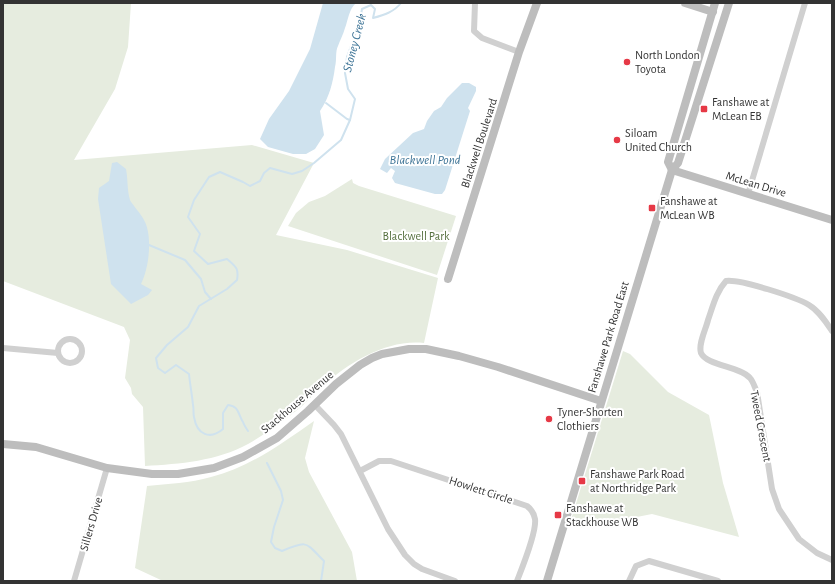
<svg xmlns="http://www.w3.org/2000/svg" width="835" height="584" font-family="'Alegreya Sans',sans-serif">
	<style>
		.green { fill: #e6ecdf }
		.water { fill: #cfe2ee }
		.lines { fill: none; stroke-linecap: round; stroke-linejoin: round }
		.stream { stroke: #cfe2ee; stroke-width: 2 }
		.street { stroke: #d0d0d0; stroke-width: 6 }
		.secondary { stroke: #bdbdbd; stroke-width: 8 }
		.poi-dot { fill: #e63946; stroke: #fff; stroke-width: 1.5 }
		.labels { text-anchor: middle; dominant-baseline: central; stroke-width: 4; stroke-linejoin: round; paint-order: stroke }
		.poi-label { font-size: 12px; fill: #333; stroke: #fff; text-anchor: start }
		.street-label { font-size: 12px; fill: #333; stroke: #fff }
		.park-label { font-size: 12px; fill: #56703f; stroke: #fff }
		.water-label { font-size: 13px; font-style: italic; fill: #3f7597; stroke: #fff }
	</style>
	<rect width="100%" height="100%" fill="#fff"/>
	<g class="green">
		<path d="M3 3H131L128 47 115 89 74 160 252 145 314 163 276 235 347 250 438 278 424 343C388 339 349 362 323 386 315 392 309 400 301 407 284 421 267 433 248 444 217 461 180 464 145 466L143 407 132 394 131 388 125 378 130 340 124 327 3 281Z"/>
		<polygon points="352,179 353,183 359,186 456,216 437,275 288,226 296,213 309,202 325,196"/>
		<polygon points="623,351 630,354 668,392 709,415 723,483 739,537 652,514 581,528 570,523"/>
		<path d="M314 421 305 458 309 472 352 552 357 581H163L135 568 147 486C168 484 190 483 211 477 250 467 281 444 314 421Z"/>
	</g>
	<g class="water">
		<path d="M323 3H356C349 9 348 20 345 28 343 35 340 40 338 46 335 52 337 60 335 67 333 83 329 98 320 111L324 135 315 149 306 154H293L268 147 260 139 269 119 289 91 310 49Z"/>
		<polygon points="462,83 469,83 476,87 476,91 468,108 470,111 445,190 442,194 435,194 395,183 392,178 395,171 391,168 387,173 380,169 385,159 413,133 424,129 427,121 434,111 441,107 447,98"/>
		<path d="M117 162 126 169C128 179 127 190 130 200 131 203 141 214 144 220 153 236 149 268 141 284L152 290 148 295 131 304 111 284 98 199 99 188 109 181 112 163Z"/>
	</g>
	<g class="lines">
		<g class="stream">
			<polyline points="326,103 347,119 350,120"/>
			<polyline points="149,245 185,260 201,279 205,292 211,299"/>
			<path d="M248 431C246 428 244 425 243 422 238 414 239 406 228 405L223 413V429C210 440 197 435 194 417 193 413 194 409 193 405 192 395 190 384 189 374L176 365 165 373 158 368 156 358 167 345 188 327 199 306 227 289 237 280C239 268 236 267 227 259L208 264 194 251 200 234 188 217 194 200 209 177 220 172 243 182 250 186 260 181 264 173 270 168 292 174 302 171 314 163 341 140 350 120 355 99 348 89 345 73 347 57 360 21 362 9 371 5 375 9 373 18C384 15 394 12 401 3"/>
			<path d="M267 463 281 491 283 500 274 527 271 542 275 548 282 551C308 540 305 542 324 561L321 581"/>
		</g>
		<g class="street">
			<polyline points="475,3 474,31 482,38 519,52"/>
			<polyline points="748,194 805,3"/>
			<path d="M832 331C826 322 819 311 809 305 796 297 740 279 726 281 716 292 713 306 708 320 706 329 698 344 701 353 707 366 740 366 750 378 753 381 755 388 757 392L772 489 779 509 799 539 817 553 832 560"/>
			<circle cx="70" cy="351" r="12"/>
			<polyline points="3,348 58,353"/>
			<polyline points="315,405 334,425 341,434 388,529 405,555 414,564 422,569 455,581"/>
			<path d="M360 471 379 461H391L527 506C531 509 534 513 535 519 537 532 522 568 517 581"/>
			<polyline points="74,581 107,468"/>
			<polyline points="629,581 636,566 649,561 718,581"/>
		</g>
		<g class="secondary">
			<polyline points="685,3 713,12"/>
			<polyline points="672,170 668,162 715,3"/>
			<polyline points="672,170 832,220"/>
			<polyline points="448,279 519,52 537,3"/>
			<polyline points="3,444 36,447 107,468 152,474 178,474 214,468 243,457 277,438 308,411 336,384 360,365 372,358 382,354 409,349 426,349 459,356 498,367 601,401"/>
			<polyline points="547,581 672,170 678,163 729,3"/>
		</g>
	</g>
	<g class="poi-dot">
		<circle cx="627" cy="62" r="4"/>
		<rect x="700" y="105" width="8" height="8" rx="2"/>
		<circle cx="617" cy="140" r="4"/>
		<rect x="648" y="204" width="8" height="8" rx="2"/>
		<circle cx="549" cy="419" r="4"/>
		<rect x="578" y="477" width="8" height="8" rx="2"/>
		<rect x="554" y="511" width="8" height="8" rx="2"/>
	</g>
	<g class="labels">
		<g class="poi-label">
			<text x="635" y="55">North London<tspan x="635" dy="14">Toyota</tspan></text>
			<text x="712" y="102">Fanshawe at<tspan x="712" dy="14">McLean EB</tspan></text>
			<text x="625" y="133">Siloam<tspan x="625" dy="14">United Church</tspan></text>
			<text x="660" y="201">Fanshawe at<tspan x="660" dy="14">McLean WB</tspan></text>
			<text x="557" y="412">Tyner-Shorten<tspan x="557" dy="14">Clothiers</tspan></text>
			<text x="590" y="474">Fanshawe Park Road<tspan x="590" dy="14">at Northridge Park</tspan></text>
			<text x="566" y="508">Fanshawe at<tspan x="566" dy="14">Stackhouse WB</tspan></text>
		</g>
		<g class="street-label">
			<text transform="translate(479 143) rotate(-72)">Blackwell Boulevard</text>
			<text transform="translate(756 184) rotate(17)">McLean Drive</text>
			<text transform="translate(608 337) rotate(-73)">Fanshawe Park Road East</text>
			<text transform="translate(297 402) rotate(-40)">Stackhouse Avenue</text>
			<text transform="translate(761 426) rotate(79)">Tweed Crescent</text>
			<text transform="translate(481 490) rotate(18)">Howlett Circle</text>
			<text transform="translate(91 524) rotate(-74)">Sillers Drive</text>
		</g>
		<g class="park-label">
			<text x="416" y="236">Blackwell Park</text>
		</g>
		<g class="water-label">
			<text transform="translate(355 43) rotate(-75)">Stoney Creek</text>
			<text x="425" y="160">Blackwell Pond</text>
		</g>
	</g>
	<rect width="835" height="584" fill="none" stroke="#333333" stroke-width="8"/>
</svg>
